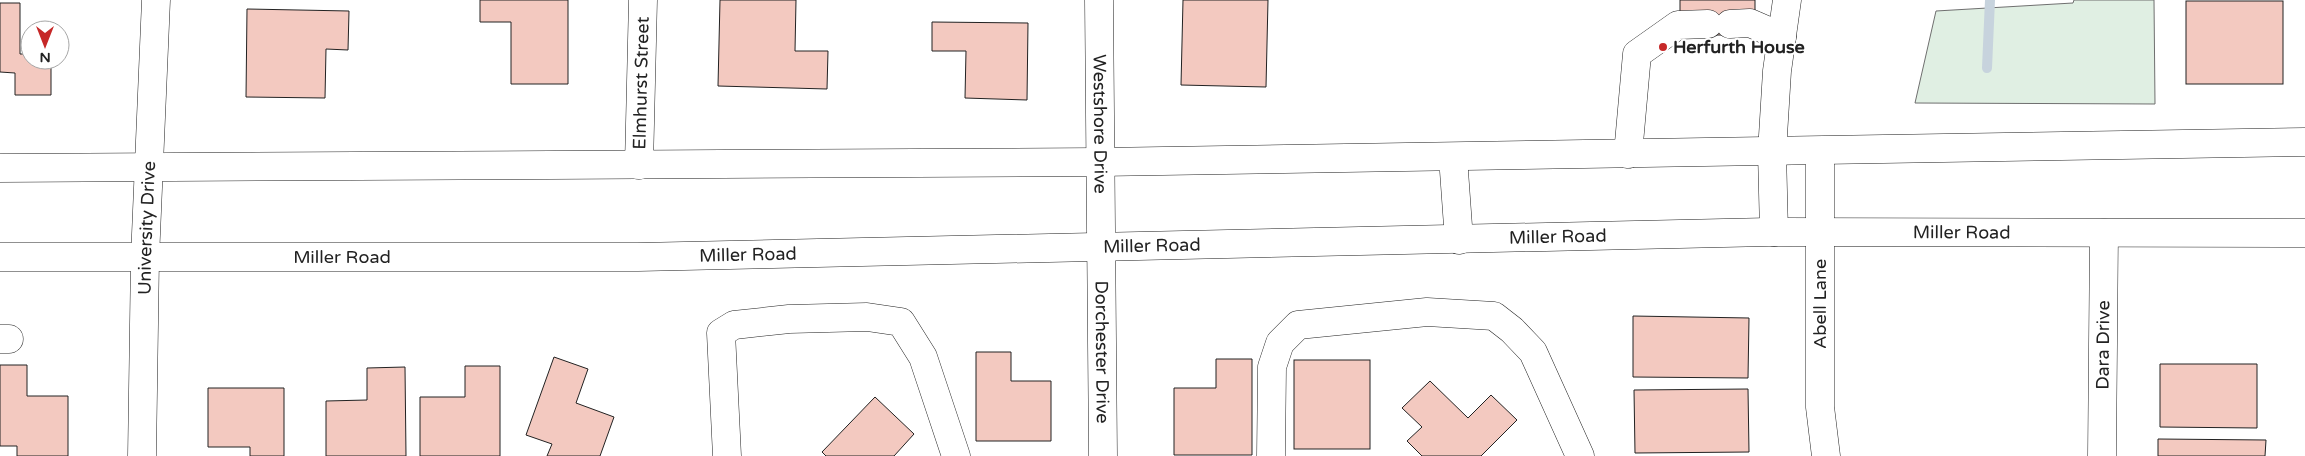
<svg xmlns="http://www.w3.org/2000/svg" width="2305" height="456" font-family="'Varela Round',sans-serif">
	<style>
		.green { fill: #e0efe3; stroke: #6f6f6f }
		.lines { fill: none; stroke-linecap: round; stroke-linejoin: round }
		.stream { stroke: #c7d3dd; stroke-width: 10 }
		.building { fill: #f3c9c0; stroke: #222 }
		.minor-casing { stroke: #222; stroke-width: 29 }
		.major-casing { stroke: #222; stroke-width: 29 }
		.minor { stroke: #fff; stroke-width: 28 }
		.major { stroke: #fff; stroke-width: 28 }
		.poi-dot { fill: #c62828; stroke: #fff; stroke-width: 2 }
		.labels { text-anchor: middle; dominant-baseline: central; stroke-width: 4; stroke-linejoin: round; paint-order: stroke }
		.poi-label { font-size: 18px; font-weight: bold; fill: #222; stroke: #fff; text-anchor: start }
		.street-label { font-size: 18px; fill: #222; stroke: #fff }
	</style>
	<rect width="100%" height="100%" fill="#fff"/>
	<polygon class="green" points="2074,0 2154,0 2155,104 1915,103 1936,11 2073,3"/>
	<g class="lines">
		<polyline class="stream" points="1987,68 1990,0"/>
	</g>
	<g class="building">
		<polygon points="480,0 568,0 568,84 511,84 511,22 480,22"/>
		<polygon points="720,0 796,0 795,51 828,51 827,89 718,86"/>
		<polygon points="1183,0 1268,0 1266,87 1181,85"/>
		<polygon points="1680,0 1755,0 1755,14 1730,35 1708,35 1680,12"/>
		<rect x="2186" y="1" width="97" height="83"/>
		<polygon points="0,3 20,3 20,54 30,54 30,60 51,60 51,95 15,95 15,73 0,72"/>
		<polygon points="247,9 349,11 348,50 326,49 325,98 246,97"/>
		<polygon points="932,22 1028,23 1027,100 965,98 966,51 932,51"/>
		<polygon points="1633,316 1749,318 1748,378 1633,377"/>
		<polygon points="976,352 1011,352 1011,381 1051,381 1051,441 976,441"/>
		<polygon points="554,357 588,369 576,403 614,417 600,456 547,456 552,444 526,435"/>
		<polygon points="1216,359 1252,359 1252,455 1174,455 1174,388 1216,388"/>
		<rect x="1294" y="360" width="76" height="89"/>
		<polygon points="2160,364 2257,364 2257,428 2160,427"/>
		<polygon points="0,365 27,365 27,396 68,396 68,456 17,456 17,446 0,446"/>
		<polygon points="465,366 500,366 500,456 420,456 420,397 465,397"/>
		<polygon points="405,367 406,456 326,456 326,401 367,400 367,368"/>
		<polygon points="1430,381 1468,418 1491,395 1517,420 1481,456 1422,456 1407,441 1422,427 1402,408"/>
		<polygon points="208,388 284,388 284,456 250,456 250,447 208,447"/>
		<polygon points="1748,389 1749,452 1635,453 1634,390"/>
		<polygon points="875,397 914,434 894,456 826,456 822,452"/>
		<polygon points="2158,439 2266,440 2265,456 2158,456"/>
	</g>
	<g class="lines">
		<defs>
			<g id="minor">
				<path id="s1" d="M1099 0 1103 456"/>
				<polyline points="1730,24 1750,23 1782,37"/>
				<polyline points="1820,151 1820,407 1826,456"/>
				<polyline points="1772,152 1777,71 1787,0"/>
				<polyline points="1628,154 1637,54 1678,25 1708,24"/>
				<path id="s2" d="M639 165 643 0"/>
				<polyline points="0,339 9,339"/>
				<path id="s3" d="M142 456 145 258 156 0"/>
				<polyline points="727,456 721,333 734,325 789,319 867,317 901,322 923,357 956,456"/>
				<polyline points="1271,456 1272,367 1280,343 1298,325 1427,312 1494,316 1512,330 1533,352 1580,456"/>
				<path id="s4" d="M2102 456 2104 233"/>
			</g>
			<g id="major">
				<polyline points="1772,152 1774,232"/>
				<polyline points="1453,157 1459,240"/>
				<polyline points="0,168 1100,162 2305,142"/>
				<path id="s5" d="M0 257H638L1768 232 2305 233"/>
			</g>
		</defs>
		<use href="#minor" class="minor-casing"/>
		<use href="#major" class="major-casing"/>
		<use href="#minor" class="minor"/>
		<use href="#major" class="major"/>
	</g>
	<circle class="poi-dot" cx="1663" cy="47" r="5"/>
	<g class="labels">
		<g class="poi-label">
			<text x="1673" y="47">Herfurth House</text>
		</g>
		<g class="street-label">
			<text stroke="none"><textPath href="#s2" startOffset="82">Elmhurst Street</textPath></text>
			<text stroke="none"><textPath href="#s1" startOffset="124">Westshore Drive</textPath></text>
			<text stroke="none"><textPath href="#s3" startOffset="228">University Drive</textPath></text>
			<text stroke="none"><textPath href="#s5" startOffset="1962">Miller Road</textPath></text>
			<text stroke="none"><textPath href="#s5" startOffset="1558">Miller Road</textPath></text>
			<text stroke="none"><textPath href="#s5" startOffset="1152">Miller Road</textPath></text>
			<text stroke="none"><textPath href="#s5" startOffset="748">Miller Road</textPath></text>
			<text stroke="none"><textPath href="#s5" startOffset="342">Miller Road</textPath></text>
			<text transform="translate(1820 304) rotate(-90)">Abell Lane</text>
			<text stroke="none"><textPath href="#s4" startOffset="111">Dara Drive</textPath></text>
			<text stroke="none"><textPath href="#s1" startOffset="352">Dorchester Drive</textPath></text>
		</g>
	</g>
	<g transform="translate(45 45) rotate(180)"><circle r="24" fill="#ffffff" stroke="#a7a7a7"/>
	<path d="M0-4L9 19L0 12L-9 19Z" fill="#c62828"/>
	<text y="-8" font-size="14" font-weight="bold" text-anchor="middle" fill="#222222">N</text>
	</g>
</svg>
